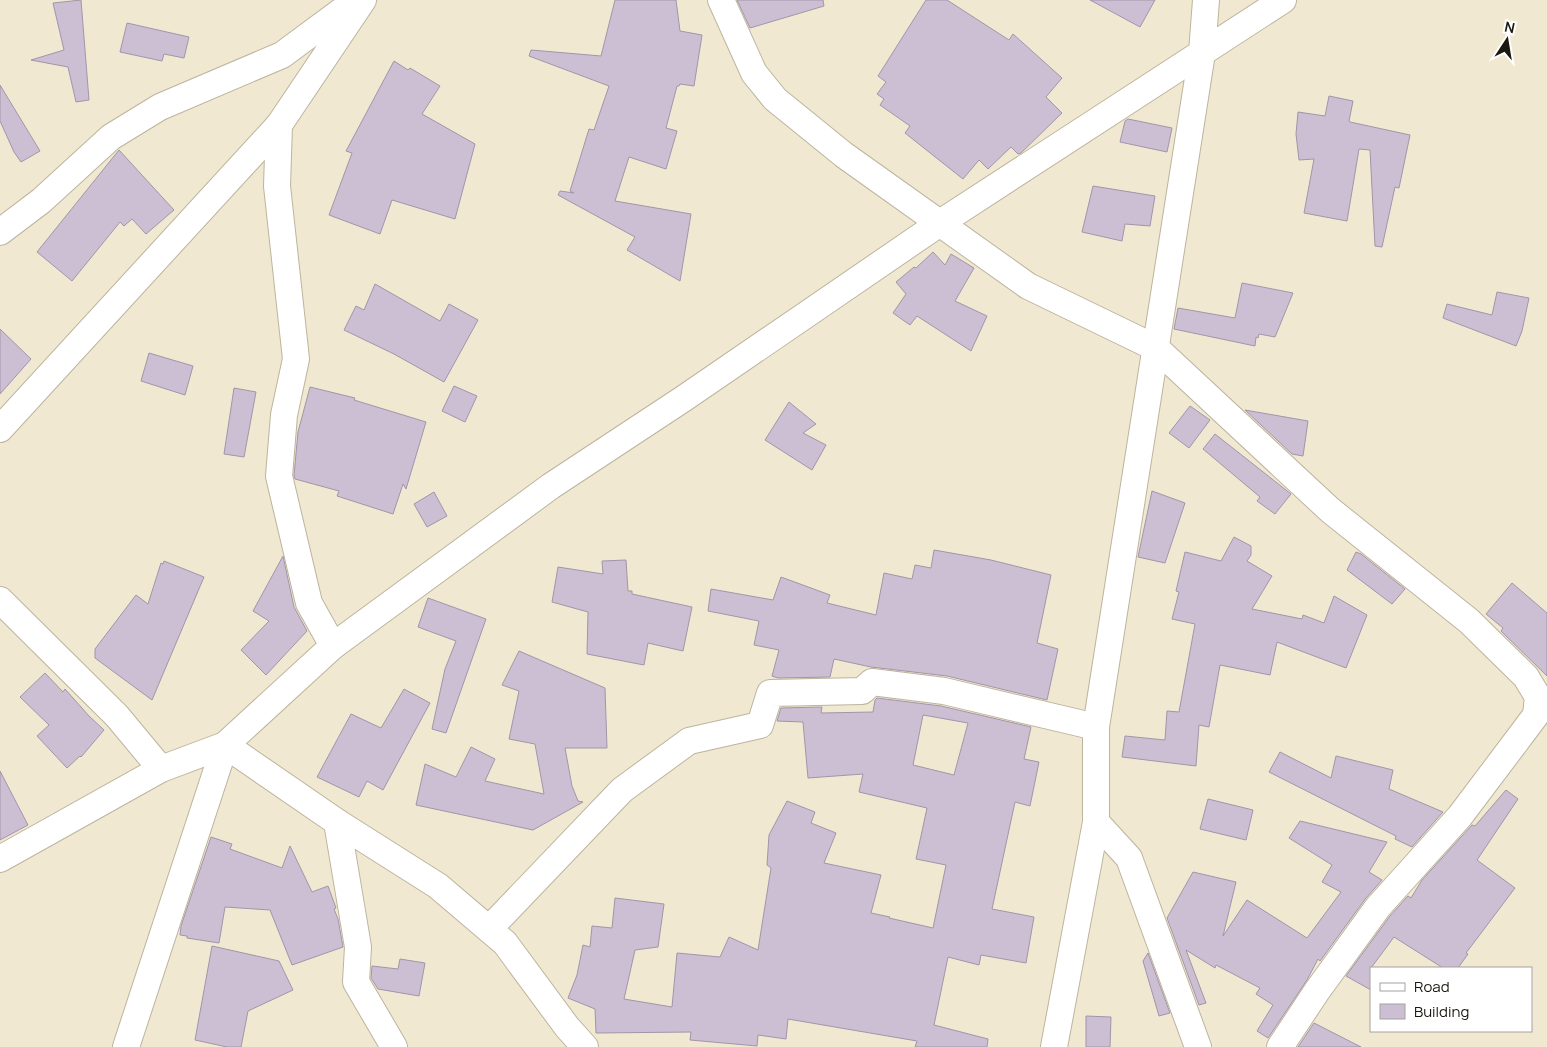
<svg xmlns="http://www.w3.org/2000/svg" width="1547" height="1047" font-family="Manrope,sans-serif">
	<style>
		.building { fill: #ccbfd4; stroke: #a295a9; fill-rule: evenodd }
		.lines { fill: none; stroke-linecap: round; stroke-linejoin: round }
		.minor-casing { stroke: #bdb49e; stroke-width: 28 }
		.minor { stroke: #fff; stroke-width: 26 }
	</style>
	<rect width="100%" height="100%" fill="#f1e8d1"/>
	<g class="building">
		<polygon points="81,0 89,100 76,102 68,67 31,60 64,50 53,3"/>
		<polygon points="615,0 676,0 680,31 702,35 694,86 680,84 679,86 677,86 666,128 677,131 666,169 629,157 615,201 691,214 680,281 627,250 635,237 558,195 560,191 574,193 570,191 589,129 594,130 609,86 529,56 531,50 601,56"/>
		<polygon points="737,0 823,0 824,6 750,28"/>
		<polygon points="926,0 947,0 1009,40 1013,34 1062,78 1046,97 1062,113 1021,153 1018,154 1011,147 988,169 979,160 963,179 905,133 910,126 880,105 884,99 877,94 886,82 878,76"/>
		<polygon points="1090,0 1155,0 1140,27"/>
		<polygon points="127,23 189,37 184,58 164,54 162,61 120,52"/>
		<polygon points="394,61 408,70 410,68 440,86 422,114 475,144 455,219 392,200 380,234 329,215 352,153 346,151"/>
		<polygon points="0,85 40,151 21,162 14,152 0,121"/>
		<polygon points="1329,96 1353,101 1349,121 1350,122 1410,135 1399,188 1395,187 1382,247 1375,246 1370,150 1359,149 1347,221 1304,213 1314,159 1299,160 1296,134 1298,112 1325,116"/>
		<polygon points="1128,119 1172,128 1167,152 1120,142 1125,121"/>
		<polygon points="119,150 174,210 146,234 132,219 124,226 120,222 72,281 37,252"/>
		<polygon points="1093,186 1155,196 1150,226 1125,224 1122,241 1082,232"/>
		<polygon points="933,252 945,265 951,254 974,268 955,301 987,316 971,351 917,316 910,325 893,313 906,294 896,282 914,267 916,268"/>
		<polygon points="1242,283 1293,293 1275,337 1259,334 1258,338 1256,337 1255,346 1174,329 1178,308 1235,318"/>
		<polygon points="375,284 440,321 449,304 478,320 444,382 394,354 344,330 356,306 364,310"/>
		<polygon points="1497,292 1529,298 1522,331 1516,346 1443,318 1447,304 1492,315"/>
		<polygon points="0,329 31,359 0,394"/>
		<polygon points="149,353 193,366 185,395 141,381"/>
		<polygon points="454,386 477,396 465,422 442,411"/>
		<polygon points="310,387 355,398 354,400 426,422 406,489 403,484 393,514 337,496 339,491 295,479 294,475 298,432"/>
		<polygon points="234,388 256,392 244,457 224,454"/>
		<polygon points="789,402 816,424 803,433 826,445 812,470 765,440"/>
		<polygon points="1190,406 1210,420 1189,448 1169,433"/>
		<polygon points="1245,410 1308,421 1303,456 1292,454"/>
		<polygon points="1215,434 1291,494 1275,514 1257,501 1260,497 1203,449"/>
		<polygon points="1152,491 1185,503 1165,563 1138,557"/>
		<polygon points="434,492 447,516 427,527 414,504"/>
		<polygon points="1234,537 1251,546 1251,555 1247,561 1272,576 1252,609 1302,619 1303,615 1324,623 1334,596 1367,615 1346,668 1277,642 1270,675 1220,665 1209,727 1199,725 1196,766 1122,757 1125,736 1165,740 1167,711 1179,712 1195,624 1172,619 1179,592 1176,591 1185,552 1221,561"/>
		<polygon points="934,550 991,560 1051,575 1037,643 1058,649 1047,700 947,676 871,667 834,659 830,677 778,678 772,676 779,650 754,645 759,621 708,611 711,589 773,600 781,577 830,595 827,603 876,615 884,573 912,579 915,565 931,568"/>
		<polygon points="1356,552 1361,554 1405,589 1392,604 1347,570"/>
		<polygon points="283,556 294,607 307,631 266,675 241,650 269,621 253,611"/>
		<polygon points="626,560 628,591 632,591 632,594 692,607 683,651 648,643 644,665 587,654 588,612 552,602 558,567 603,574 602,561"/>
		<polygon points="164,561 204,577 152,700 95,658 95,649 136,595 148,604 161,563 163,564"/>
		<polygon points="1512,583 1547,613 1547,676 1501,631 1503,628 1486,614"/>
		<polygon points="428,598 486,619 446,733 432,729 445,669 456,641 418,627"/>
		<polygon points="519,651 605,688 607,748 565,748 572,786 578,801 583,802 533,830 416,805 425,764 456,777 471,747 495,759 485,781 544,794 535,744 509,739 519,691 502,685"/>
		<polygon points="45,673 63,692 65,689 89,716 104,730 81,757 80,756 67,768 37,736 49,725 20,697"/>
		<polygon points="404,689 430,703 383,790 367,781 359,797 317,777 351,714 381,728"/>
		<path d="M877 698 941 706 1031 727 1024 759 1039 762 1030 806 1015 802 992 909 1034 917 1026 963 981 955 979 965 948 957 934 1025 988 1039 987 1047H915L917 1041 788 1019 786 1039 758 1035 757 1046 690 1040 691 1032 596 1033 595 1009 568 998 577 975 583 945 590 947 592 926 612 928 615 898 664 904 658 947 635 950 624 999 672 1007 677 953 720 957 729 937 758 950 771 868 767 865 769 835 787 801 815 812 811 823 836 833 824 863 881 875 871 913 890 917 889 918 933 928 946 865 916 859 927 808 859 792 863 774 808 778 803 722 777 721 781 708 822 707 821 713 873 712 875 700ZM923 715 968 723 954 775 913 765Z"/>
		<polygon points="1280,752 1331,778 1336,756 1393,770 1389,789 1443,812 1412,847 1395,839 1396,836 1269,772"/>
		<polygon points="0,771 28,825 0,840"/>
		<polygon points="1506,790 1518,799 1477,860 1515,888 1466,953 1468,954 1458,968 1443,968 1394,937 1371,968 1371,990 1346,976 1390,916 1408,896 1411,898 1422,880 1472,825 1475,826"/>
		<polygon points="1208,799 1253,810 1246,840 1200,829"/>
		<polygon points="1300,821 1387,842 1369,872 1382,880 1366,898 1320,961 1318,959 1307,980 1268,1038 1257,1031 1273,1005 1256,994 1260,988 1216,965 1215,968 1186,950 1206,1003 1199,1005 1167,918 1193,872 1236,882 1223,936 1247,900 1307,938 1341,892 1322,882 1332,865 1289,838"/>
		<polygon points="211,837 232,844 230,849 282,868 290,846 312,892 328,886 336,908 334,909 338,919 343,947 292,965 270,910 225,907 219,943 187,938 187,936 180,935 181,926"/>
		<polygon points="212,946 279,961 293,990 248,1011 241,1047 227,1047 195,1040"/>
		<polygon points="1148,953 1170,1013 1159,1016 1143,961"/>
		<polygon points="400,959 425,963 419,996 378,989 371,978 372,966 398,969"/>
		<polygon points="1086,1016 1111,1017 1110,1047 1086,1047"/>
		<polygon points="1314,1023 1361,1047 1298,1047"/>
	</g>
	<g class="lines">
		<defs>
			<g id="minor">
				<polyline points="721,0 754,73 775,99 844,155 1028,286 1156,348 1330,510 1469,621 1526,677 1538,697 1536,715 1521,735 1460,816 1378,907 1317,991 1280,1047"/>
				<polyline points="0,232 41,201 111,137 160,107 282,55 355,1"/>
				<polyline points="0,429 279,125"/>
				<polyline points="0,600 117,716 161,769"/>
				<polyline points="333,646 309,603 279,476 284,415 296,359 277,186 279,125 363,0"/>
				<polyline points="225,745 337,822 438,886 505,943 567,1027 585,1047"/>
				<polyline points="337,822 358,947 356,982 394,1047"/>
				<polyline points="1096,822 1129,858 1198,1047"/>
				<polyline points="0,859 161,769 225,745 333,646 551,486 683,399 940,223 1283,0"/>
				<polyline points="489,929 622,790 689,741 760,725 770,693 862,691 872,682 944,691 1096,727"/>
				<polyline points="126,1047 225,745"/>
				<polyline points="1054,1047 1096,822 1096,727 1202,53 1206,0"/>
			</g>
		</defs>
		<use href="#minor" class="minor-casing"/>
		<use href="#minor" class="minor"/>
	</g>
	<rect x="1370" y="967" width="162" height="65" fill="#ffffff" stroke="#a3a29f"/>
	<rect x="1380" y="983" width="25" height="8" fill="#ffffff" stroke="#a3a29f"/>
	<text x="1414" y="992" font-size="15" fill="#1a170f">Road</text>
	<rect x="1380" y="1004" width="25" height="15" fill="#ccbfd4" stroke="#a3a29f"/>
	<text x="1414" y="1017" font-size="15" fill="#1a170f">Building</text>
	<g transform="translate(1507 40) rotate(12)" stroke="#ffffff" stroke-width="4" paint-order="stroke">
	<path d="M0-4L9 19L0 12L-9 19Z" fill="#1a170f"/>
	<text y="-8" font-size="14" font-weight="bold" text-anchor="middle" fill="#1a170f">N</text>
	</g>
</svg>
